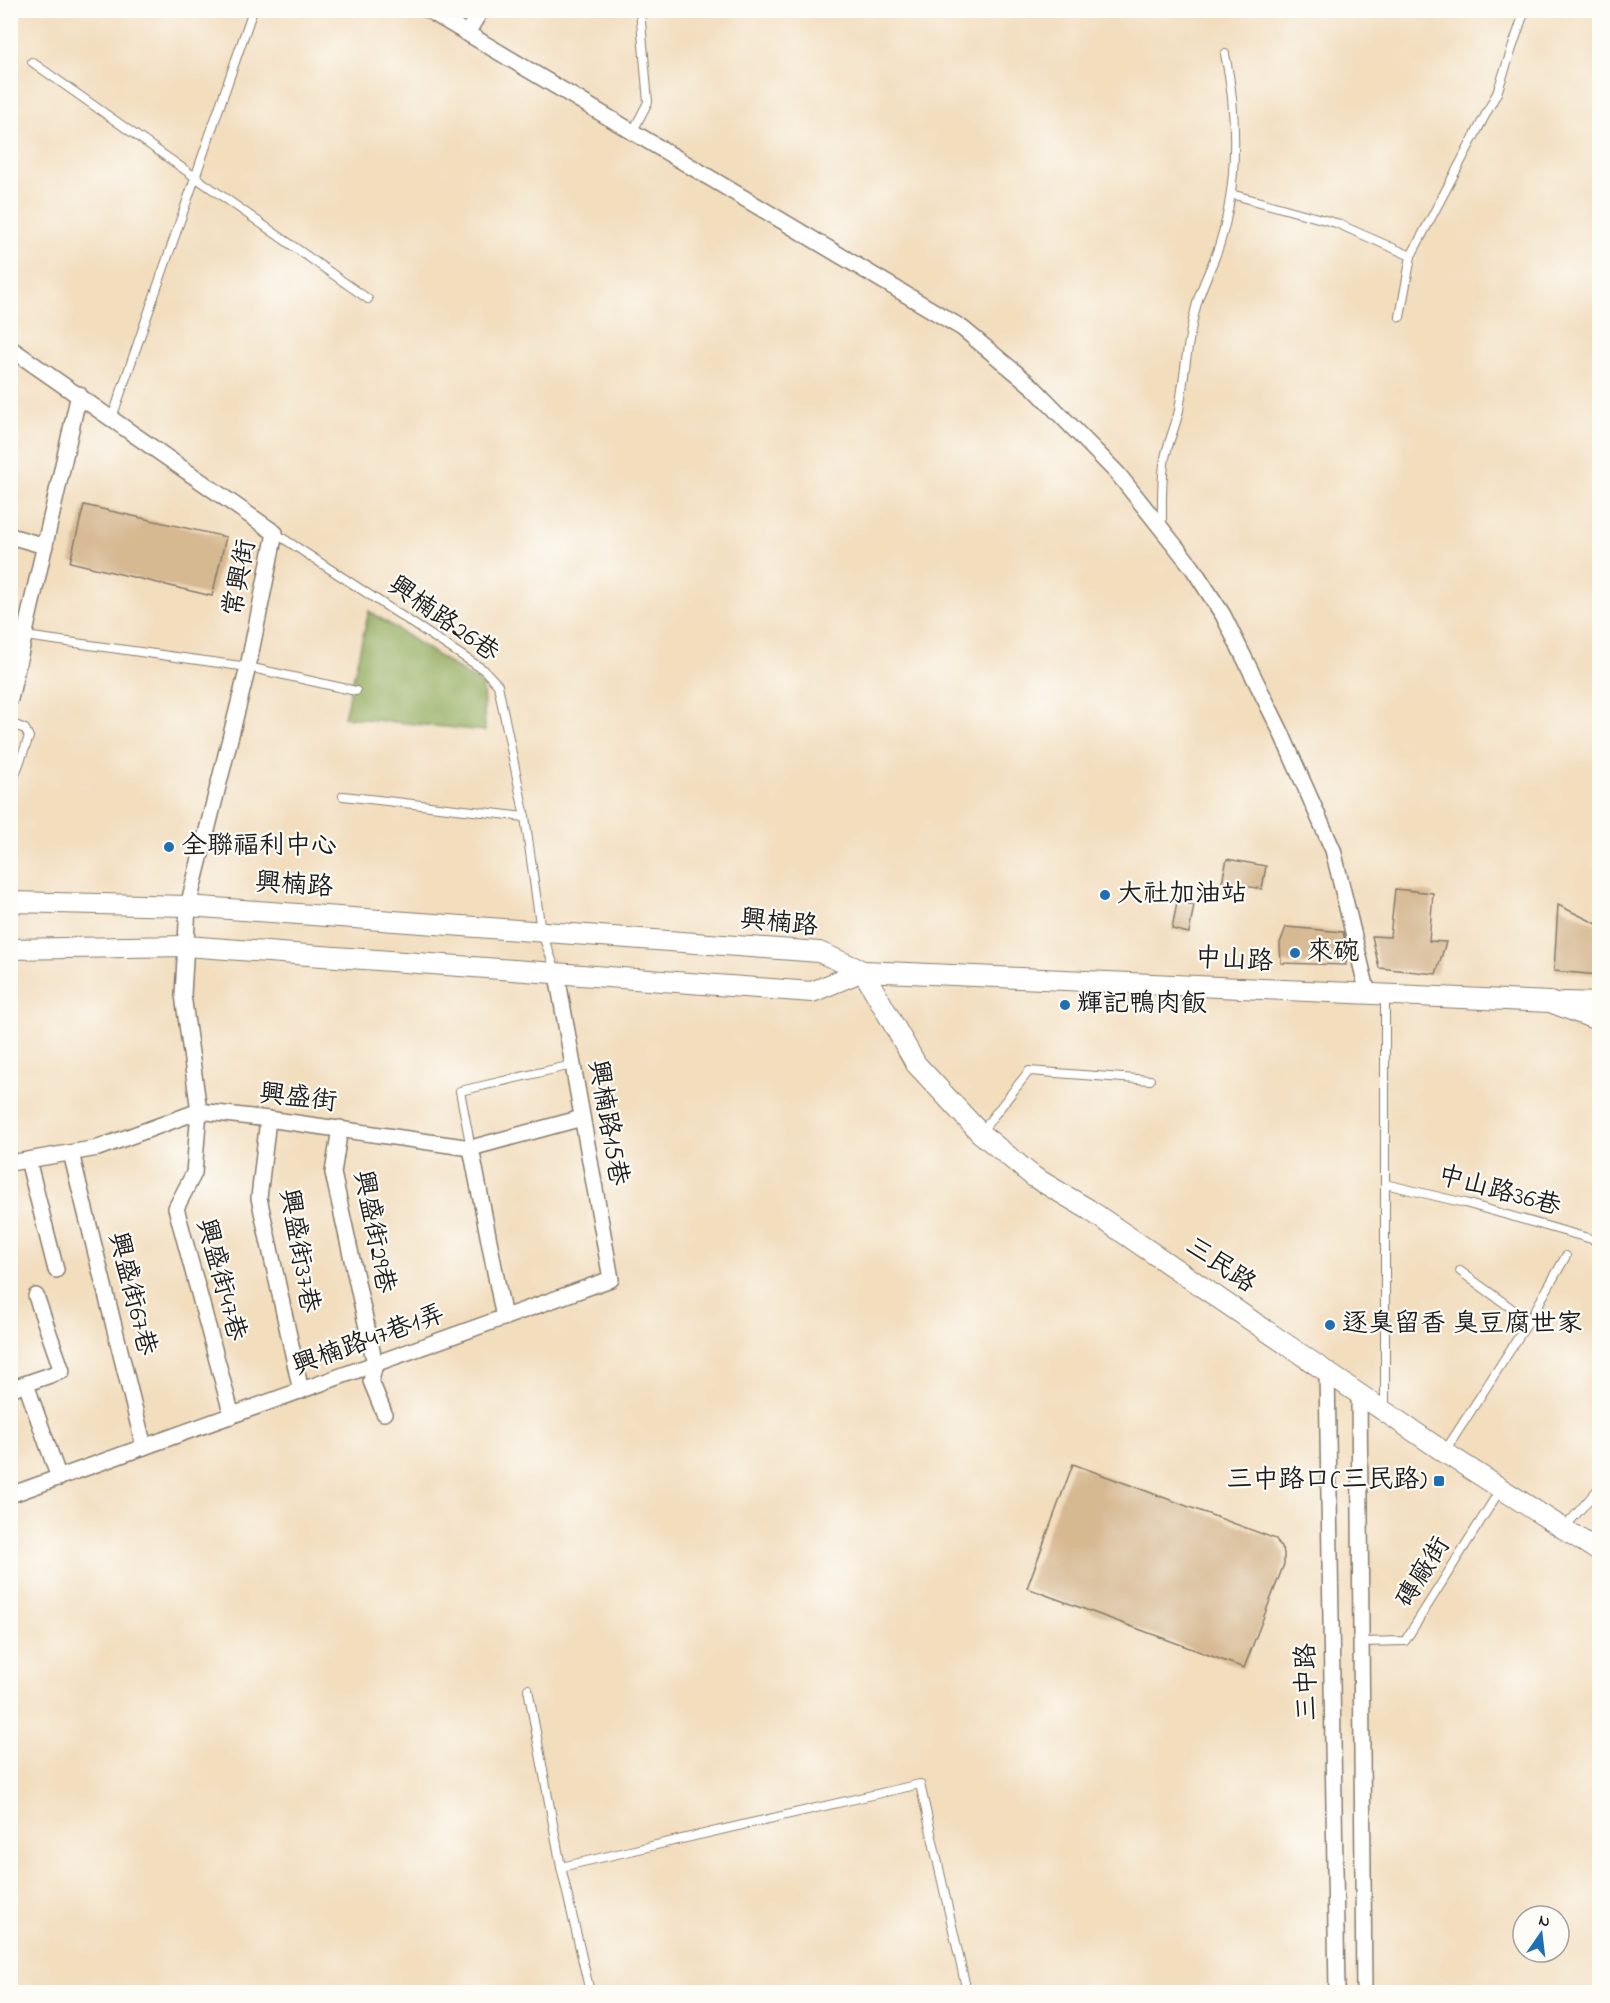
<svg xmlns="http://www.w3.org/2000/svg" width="1610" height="2003" font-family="'Indie Flower','LXGW WenKai TC',sans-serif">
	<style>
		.forest { fill: #92aa5b; stroke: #57633c; stroke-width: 1.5 }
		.building { fill: #d6b891 }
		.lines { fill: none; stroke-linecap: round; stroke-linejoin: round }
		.service-casing { stroke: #877c6c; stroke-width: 10 }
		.minor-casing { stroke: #877c6c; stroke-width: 18 }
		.tertiary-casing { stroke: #877c6c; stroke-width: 22 }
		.service { stroke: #fff; stroke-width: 8 }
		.minor { stroke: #fff; stroke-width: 15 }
		.tertiary { stroke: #fff; stroke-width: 20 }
		.poi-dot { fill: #1f6fb2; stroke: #fdfcf7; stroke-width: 2 }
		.labels { text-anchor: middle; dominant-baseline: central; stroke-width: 4.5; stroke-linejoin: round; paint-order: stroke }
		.street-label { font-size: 26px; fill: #1c1c1c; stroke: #fdfcf7 }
		.poi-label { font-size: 26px; fill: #1c1c1c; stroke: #fdfcf7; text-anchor: start }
	</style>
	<rect width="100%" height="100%" fill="#fdfcf7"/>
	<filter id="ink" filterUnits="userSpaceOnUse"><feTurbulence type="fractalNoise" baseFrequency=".0167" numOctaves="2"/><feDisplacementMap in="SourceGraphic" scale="12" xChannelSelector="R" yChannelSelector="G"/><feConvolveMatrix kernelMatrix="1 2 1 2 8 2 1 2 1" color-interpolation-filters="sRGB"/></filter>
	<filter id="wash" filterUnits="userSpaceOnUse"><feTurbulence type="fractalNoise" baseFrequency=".008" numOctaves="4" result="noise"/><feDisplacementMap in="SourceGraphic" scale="24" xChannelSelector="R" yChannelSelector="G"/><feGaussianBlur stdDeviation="1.35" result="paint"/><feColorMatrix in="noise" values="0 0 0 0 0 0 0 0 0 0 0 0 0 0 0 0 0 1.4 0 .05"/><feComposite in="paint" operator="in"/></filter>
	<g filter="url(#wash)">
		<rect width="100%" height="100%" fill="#f2ddbd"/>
		<polygon class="forest" points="369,611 483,685 485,731 344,717"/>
		<g id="blocks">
			<g class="building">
				<polygon points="84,505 226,537 212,596 70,562"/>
				<polygon points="1227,859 1266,866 1262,889 1222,882"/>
				<polygon points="1395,889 1433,893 1429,941 1446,942 1436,974 1379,968 1372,936 1390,937"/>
				<polygon points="1177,902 1194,905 1189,933 1172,929"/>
				<polygon points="1558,905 1599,925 1599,975 1554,971"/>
				<polygon points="1286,927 1343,932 1347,948 1346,965 1281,963 1280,943"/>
				<polygon points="1073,1464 1276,1539 1284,1553 1284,1564 1244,1668 1027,1588"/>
			</g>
		</g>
	</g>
	<g filter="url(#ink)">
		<use href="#blocks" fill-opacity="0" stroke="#877c6c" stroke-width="1.5"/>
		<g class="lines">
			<defs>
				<g id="service">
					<polyline points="32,62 368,299"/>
					<polyline points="633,131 648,102 640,10"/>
					<polyline points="1231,194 1336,223 1411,256"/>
					<polyline points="1400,317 1411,256 1497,93 1525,10"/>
					<polyline points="112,418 253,10"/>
					<path d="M1162 526C1162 503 1161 480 1165 458 1168 442 1176 426 1179 410 1185 373 1187 340 1197 303 1203 282 1214 263 1220 243 1238 184 1238 114 1225 54"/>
					<polyline points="275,533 484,670 498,685 525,817 541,931 556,971"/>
					<polyline points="25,636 248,667 356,691"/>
					<polyline points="10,723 25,729 29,737 10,788"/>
					<polyline points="343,796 525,817"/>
					<polyline points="1385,996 1385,1410"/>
					<polyline points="981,1132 1029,1071 1150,1080"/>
					<polyline points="471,1148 460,1091 572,1065"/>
					<polyline points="1385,1184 1465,1203 1595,1240 1600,1234"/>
					<polyline points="1460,1271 1529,1321"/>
					<polyline points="1445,1451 1529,1321 1566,1256"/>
					<polyline points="1564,1528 1600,1487"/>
					<polyline points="1361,1642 1405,1641 1500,1490"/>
					<polyline points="528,1689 561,1867 590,1992"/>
					<polyline points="561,1867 920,1784 967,1992"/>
				</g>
				<g id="minor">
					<polyline points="428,10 962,328 1033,387 1118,474 1192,567 1223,615 1280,730 1333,850 1368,994"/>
					<polyline points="467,33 481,10"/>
					<polyline points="10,348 275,533 248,667 188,906 183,995 199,1111 194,1173 176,1208 232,1416"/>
					<polyline points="10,536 45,546"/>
					<polyline points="10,699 79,394"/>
					<polyline points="268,1119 259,1198 301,1391"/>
					<polyline points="340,1128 333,1173 375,1364 371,1381 384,1413"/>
					<polyline points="471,1148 504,1318"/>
					<polyline points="71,1153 144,1447"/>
					<polyline points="28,1160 56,1270"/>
					<polyline points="10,1163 98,1148 199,1111 268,1119 471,1148 582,1118"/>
					<polyline points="1327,1371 1337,1992"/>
					<polyline points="26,1384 59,1478"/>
					<polyline points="10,1389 62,1371 36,1296"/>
					<polyline points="1359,1393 1364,1992"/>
					<polyline points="10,1495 611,1279 557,975"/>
				</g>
				<g id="tertiary">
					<polyline points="10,902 188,906 806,951 819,952 863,971 1550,1002 1600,1021"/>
					<polyline points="10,949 186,946 812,992 863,971"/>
					<polyline points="863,971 916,1064 980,1133 1034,1177 1088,1209 1444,1452 1600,1552"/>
					<polyline points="1564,1002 1600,1003"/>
				</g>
			</defs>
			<use href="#service" class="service-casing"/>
			<use href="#minor" class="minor-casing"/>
			<use href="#tertiary" class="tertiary-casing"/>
			<use href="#service" class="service"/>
			<use href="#minor" class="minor"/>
			<use href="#tertiary" class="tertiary"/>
		</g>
	</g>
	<g class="poi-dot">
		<circle cx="169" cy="847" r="6"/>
		<circle cx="1105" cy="895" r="6"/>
		<circle cx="1295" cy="953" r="6"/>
		<circle cx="1065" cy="1005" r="6"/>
		<circle cx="1330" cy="1325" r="6"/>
		<rect x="1433" y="1475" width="12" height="12" rx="3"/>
	</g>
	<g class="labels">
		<g class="street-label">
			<text transform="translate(241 578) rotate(-79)">常興街</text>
			<text transform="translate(443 620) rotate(35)">興楠路26巷</text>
			<text transform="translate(294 886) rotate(4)">興楠路</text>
			<text transform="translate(779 924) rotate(6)">興楠路</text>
			<text transform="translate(1234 961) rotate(3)">中山路</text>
			<text transform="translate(298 1099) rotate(7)">興盛街</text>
			<text transform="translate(607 1123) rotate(80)">興楠路15巷</text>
			<text transform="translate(1499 1192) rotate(15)">中山路36巷</text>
			<text transform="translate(373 1232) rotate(79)">興盛街29巷</text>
			<text transform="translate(298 1251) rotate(80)">興盛街37巷</text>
			<text transform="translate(1220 1266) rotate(34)">三民路</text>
			<text transform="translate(220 1280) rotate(75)">興盛街47巷</text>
			<text transform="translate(131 1294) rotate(76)">興盛街67巷</text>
			<text transform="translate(369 1341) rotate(-20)">興楠路47巷1弄</text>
			<text transform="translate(1424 1573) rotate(-58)">磚廠街</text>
			<text transform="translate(1308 1682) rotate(-91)">三中路</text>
		</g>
		<g class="poi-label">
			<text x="181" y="847">全聯福利中心</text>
			<text x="1117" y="895">大社加油站</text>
			<text x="1307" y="953">來碗</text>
			<text x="1077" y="1005">輝記鴨肉飯</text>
			<text x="1342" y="1325">逐臭留香 臭豆腐世家</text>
			<text x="1427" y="1481" text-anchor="end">三中路口(三民路)</text>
		</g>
	</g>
	<rect width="1610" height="2003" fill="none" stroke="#fdfcf7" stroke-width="36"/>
	<g transform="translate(1541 1934) rotate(14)"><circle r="28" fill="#fdfcf7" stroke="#a3a29f" stroke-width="1.5"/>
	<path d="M0-4.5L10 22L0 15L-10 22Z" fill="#1f6fb2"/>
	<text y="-9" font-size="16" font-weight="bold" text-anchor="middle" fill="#1c1c1c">N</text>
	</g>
</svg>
